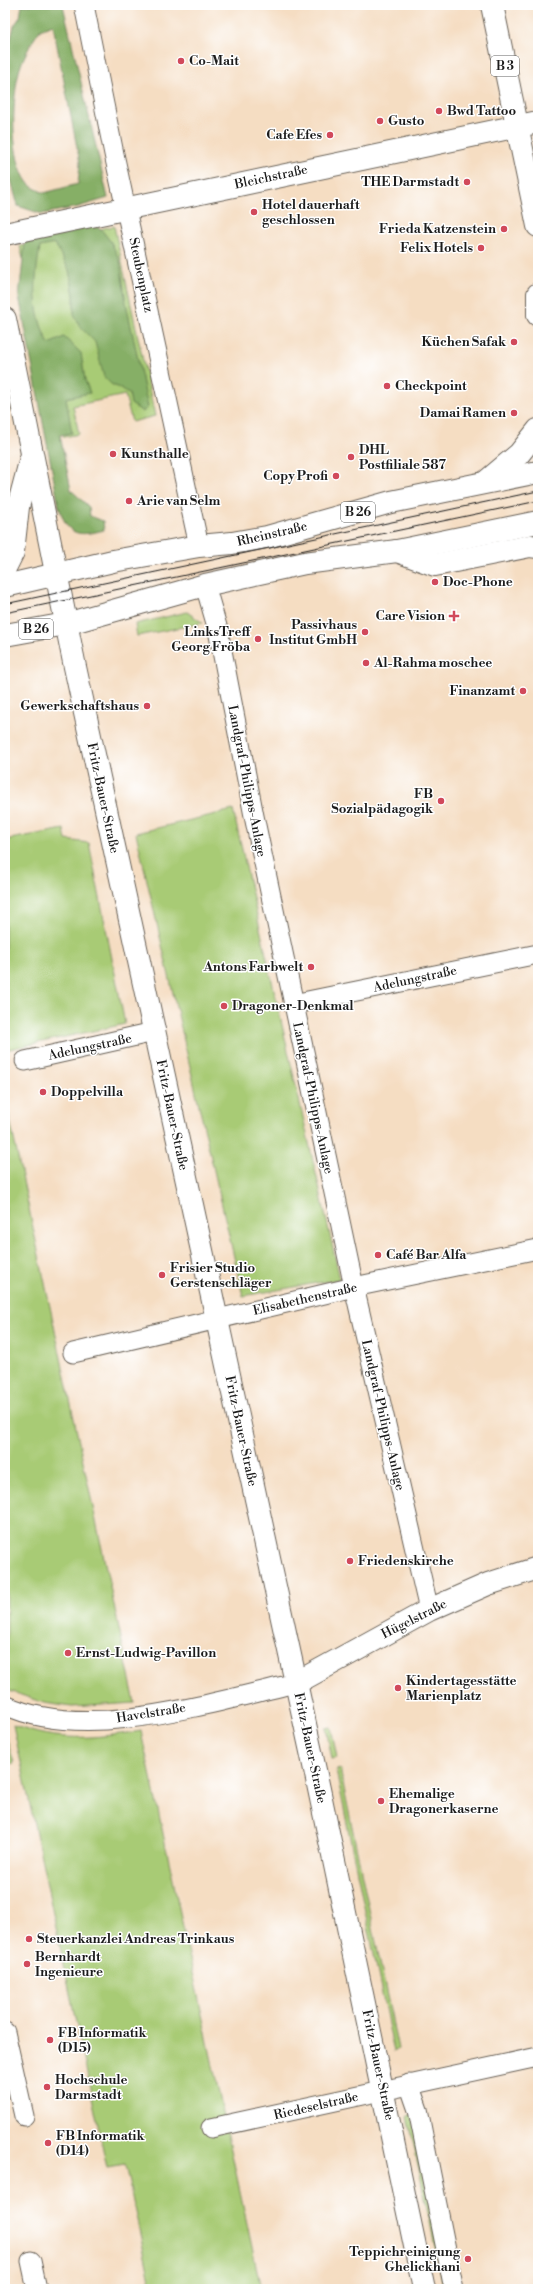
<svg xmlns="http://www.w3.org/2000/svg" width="543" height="2294" font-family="'Libre Bodoni',serif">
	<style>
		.green { fill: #a8cb75; stroke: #627448 }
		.forest { fill: #86af66; stroke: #516641; fill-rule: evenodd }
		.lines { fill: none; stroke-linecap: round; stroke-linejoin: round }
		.minor-casing { stroke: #686056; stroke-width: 21 }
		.primary-casing { stroke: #686056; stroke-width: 24 }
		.minor { stroke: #fff; stroke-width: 19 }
		.primary { stroke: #fff; stroke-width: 22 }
		.tram { stroke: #1c1c1c; stroke-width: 1 }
		.poi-dot { fill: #d1495b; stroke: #fff; stroke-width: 1.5 }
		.labels { text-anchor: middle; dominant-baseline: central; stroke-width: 3; stroke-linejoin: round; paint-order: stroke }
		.shield { fill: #fff; stroke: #606060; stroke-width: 1 }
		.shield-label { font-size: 12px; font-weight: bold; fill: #1c1c1c }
		.poi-label { font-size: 13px; font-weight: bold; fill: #1c1c1c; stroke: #fff; text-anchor: start }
		.street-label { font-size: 13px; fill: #1c1c1c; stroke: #fff }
	</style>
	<rect width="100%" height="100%" fill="#fff"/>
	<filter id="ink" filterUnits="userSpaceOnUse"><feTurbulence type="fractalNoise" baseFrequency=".025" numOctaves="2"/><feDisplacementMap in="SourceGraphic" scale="8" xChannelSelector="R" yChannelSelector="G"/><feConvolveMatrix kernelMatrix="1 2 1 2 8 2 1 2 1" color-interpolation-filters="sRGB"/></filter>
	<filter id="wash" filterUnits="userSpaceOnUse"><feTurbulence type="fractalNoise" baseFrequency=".012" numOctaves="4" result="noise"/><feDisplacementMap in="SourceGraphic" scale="16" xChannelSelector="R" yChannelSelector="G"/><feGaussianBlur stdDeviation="0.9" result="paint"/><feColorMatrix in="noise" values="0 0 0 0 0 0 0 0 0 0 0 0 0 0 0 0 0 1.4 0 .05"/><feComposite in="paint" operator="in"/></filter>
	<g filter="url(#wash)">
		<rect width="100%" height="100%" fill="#f5ddc2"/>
		<g class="green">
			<polygon points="114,226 155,416 132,422 125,395 73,406 79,434 64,437 20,246"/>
			<polygon points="187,612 203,623 137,636 135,624"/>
			<polygon points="233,810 340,1279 243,1296 136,833"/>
			<polygon points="64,829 66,840 89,843 125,1024 5,1050 5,840"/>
			<polygon points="5,1097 135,1703 72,1707 44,1703 7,1690"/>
			<path d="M13 1725C58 1743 95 1738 141 1731L261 2289H152L125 2165 107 2168Z"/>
			<polygon points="331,1727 337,1758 332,1759 326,1728"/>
			<polygon points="5,1733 14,1763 5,1766"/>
			<polygon points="340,1769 398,2049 394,2052 336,1770"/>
			<polygon points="412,2113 448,2289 444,2289 408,2117"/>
		</g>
		<g class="forest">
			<path d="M22 5H63L108 198 78 207 42 214 18 206 5 158V62L14 26 20 17ZM53 25 80 163 78 184 44 193C39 190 32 188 28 183 10 159 12 105 18 76 21 60 31 43 40 30Z"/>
			<path d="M89 226 100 228 111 242 120 261 126 303 148 407 143 412 131 404 129 393 111 384 104 377 95 342 82 329 74 315V295L69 270 55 244 40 247C34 282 32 312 49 344L64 337 81 353 85 380 90 393 66 398 72 433 60 435 71 490 89 507 90 516 103 521 104 530C77 537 68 536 59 507L19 296 25 242Z"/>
		</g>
	</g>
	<g filter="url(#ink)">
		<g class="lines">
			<defs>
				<g id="minor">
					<polyline points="84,5 114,154 199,546"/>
					<polyline points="205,585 218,630 254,816 354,1287 429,1610"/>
					<polyline points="293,1004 538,954"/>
					<polyline points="25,1061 154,1032"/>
					<polyline points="73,1353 354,1287 538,1249"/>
					<path d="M5 1705C86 1743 212 1702 296 1683"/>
					<polyline points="5,2032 24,2116"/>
					<polyline points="409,2084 418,2110 454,2289"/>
					<polyline points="211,2128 538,2057"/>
					<polyline points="31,2261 37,2289"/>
				</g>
				<g id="primary">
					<polyline points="492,5 538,226"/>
					<polyline points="5,234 538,122"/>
					<polyline points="538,294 538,315"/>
					<polyline points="5,319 75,667 315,1770 424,2289"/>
					<polyline points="487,481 519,454 538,430"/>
					<polyline points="397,551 435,565 530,546 538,547"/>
					<polyline points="5,568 13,552 18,507 31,458"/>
					<polyline points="5,586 113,561 199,546 232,543 267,537 391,502 538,472"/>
					<polyline points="5,635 66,624 205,585 305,563 397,551 538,522"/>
					<polyline points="296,1683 429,1610 488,1584 538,1568"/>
				</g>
			</defs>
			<use href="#minor" class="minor-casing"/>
			<use href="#primary" class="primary-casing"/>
			<use href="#minor" class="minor"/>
			<use href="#primary" class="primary"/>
			<g class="tram">
				<polyline points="5,604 538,491"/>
				<polyline points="5,613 538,501"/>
			</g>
		</g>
	</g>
	<g class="poi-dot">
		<circle cx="181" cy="61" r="4"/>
		<circle cx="439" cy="111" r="4"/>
		<circle cx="380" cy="121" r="4"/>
		<circle cx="330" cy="135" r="4"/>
		<circle cx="467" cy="182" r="4"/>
		<circle cx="254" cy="212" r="4"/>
		<circle cx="504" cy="229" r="4"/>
		<circle cx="481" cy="248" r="4"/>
		<circle cx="514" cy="342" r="4"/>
		<circle cx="387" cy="386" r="4"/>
		<circle cx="514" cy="413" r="4"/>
		<circle cx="113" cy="454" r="4"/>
		<circle cx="351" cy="457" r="4"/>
		<circle cx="336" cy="476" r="4"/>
		<circle cx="129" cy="501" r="4"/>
		<circle cx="435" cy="582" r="4"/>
		<path d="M452 610h4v4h4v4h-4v4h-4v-4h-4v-4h4z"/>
		<circle cx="365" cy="632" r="4"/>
		<circle cx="258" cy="639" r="4"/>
		<circle cx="366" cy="663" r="4"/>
		<circle cx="523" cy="691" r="4"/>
		<circle cx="147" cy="706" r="4"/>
		<circle cx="441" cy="801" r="4"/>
		<circle cx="311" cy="967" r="4"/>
		<circle cx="224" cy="1006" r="4"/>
		<circle cx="43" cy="1092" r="4"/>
		<circle cx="378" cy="1255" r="4"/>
		<circle cx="162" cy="1275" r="4"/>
		<circle cx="350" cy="1561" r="4"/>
		<circle cx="68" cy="1653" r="4"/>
		<circle cx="398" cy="1688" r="4"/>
		<circle cx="381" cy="1801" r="4"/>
		<circle cx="29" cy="1939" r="4"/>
		<circle cx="27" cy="1964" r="4"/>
		<circle cx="50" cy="2040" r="4"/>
		<circle cx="47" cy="2087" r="4"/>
		<circle cx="48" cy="2143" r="4"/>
		<circle cx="468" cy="2259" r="4"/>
	</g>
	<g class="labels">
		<g class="shield">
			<rect x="491" y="56" width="28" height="20" rx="3"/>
			<rect x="341" y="502" width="34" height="20" rx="3"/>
			<rect x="19" y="619" width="34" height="20" rx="3"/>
		</g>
		<g class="shield-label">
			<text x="505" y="66">B 3</text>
			<text x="358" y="512">B 26</text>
			<text x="36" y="629">B 26</text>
		</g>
		<g class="poi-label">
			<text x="189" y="61">Co-Mait</text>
			<text x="447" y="111">Bwd Tattoo</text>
			<text x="388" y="121">Gusto</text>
			<text x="322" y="135" text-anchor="end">Cafe Efes</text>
			<text x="459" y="182" text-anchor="end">THE Darmstadt</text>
			<text x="262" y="205">Hotel dauerhaft<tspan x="262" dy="15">geschlossen</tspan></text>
			<text x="496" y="229" text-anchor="end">Frieda Katzenstein</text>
			<text x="473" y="248" text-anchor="end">Felix Hotels</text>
			<text x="506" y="342" text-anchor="end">Küchen Safak</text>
			<text x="395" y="386">Checkpoint</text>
			<text x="506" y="413" text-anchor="end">Damai Ramen</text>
			<text x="359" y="450">DHL<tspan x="359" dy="15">Postfiliale 587</tspan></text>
			<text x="121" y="454">Kunsthalle</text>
			<text x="328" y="476" text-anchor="end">Copy Profi</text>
			<text x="137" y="501">Arie van Selm</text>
			<text x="443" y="582">Doc-Phone</text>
			<text x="445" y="616" text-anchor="end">Care Vision</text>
			<text x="357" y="625" text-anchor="end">Passivhaus<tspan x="357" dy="15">Institut GmbH</tspan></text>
			<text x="250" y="632" text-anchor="end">LinksTreff<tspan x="250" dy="15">Georg Fröba</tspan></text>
			<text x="374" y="663">Al-Rahma moschee</text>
			<text x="515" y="691" text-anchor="end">Finanzamt</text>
			<text x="139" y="706" text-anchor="end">Gewerkschaftshaus</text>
			<text x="433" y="794" text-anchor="end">FB<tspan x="433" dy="15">Sozialpädagogik</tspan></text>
			<text x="303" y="967" text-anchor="end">Antons Farbwelt</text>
			<text x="232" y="1006">Dragoner-Denkmal</text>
			<text x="51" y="1092">Doppelvilla</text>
			<text x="386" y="1255">Café Bar Alfa</text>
			<text x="170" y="1268">Frisier Studio<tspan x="170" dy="15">Gerstenschläger</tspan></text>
			<text x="358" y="1561">Friedenskirche</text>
			<text x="76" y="1653">Ernst-Ludwig-Pavillon</text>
			<text x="406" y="1681">Kindertagesstätte<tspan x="406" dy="15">Marienplatz</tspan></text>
			<text x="389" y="1794">Ehemalige<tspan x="389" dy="15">Dragonerkaserne</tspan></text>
			<text x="37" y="1939">Steuerkanzlei Andreas Trinkaus</text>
			<text x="35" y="1957">Bernhardt<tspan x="35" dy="15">Ingenieure</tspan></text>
			<text x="58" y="2033">FB Informatik<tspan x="58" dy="15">(D15)</tspan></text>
			<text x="55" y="2080">Hochschule<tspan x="55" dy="15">Darmstadt</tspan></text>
			<text x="56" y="2136">FB Informatik<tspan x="56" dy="15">(D14)</tspan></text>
			<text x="460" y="2252" text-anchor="end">Teppichreinigung<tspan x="460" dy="15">Ghelickhani</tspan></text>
		</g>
		<g class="street-label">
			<text transform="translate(271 177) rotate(-12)">Bleichstraße</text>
			<text transform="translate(141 275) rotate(78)">Steubenplatz</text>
			<text transform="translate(272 534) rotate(-13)">Rheinstraße</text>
			<text transform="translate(247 781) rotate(79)">Landgraf-Philipps-Anlage</text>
			<text transform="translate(103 798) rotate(78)">Fritz-Bauer-Straße</text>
			<text transform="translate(415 979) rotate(-12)">Adelungstraße</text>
			<text transform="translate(90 1047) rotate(-12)">Adelungstraße</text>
			<text transform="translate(313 1098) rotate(78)">Landgraf-Philipps-Anlage</text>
			<text transform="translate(172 1115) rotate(78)">Fritz-Bauer-Straße</text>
			<text transform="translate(305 1299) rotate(-13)">Elisabethenstraße</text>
			<text transform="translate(383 1415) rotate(77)">Landgraf-Philipps-Anlage</text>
			<text transform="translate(241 1431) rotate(78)">Fritz-Bauer-Straße</text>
			<text transform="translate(414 1619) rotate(-27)">Hügelstraße</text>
			<text transform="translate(151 1713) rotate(-9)">Havelstraße</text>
			<text transform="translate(310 1748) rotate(78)">Fritz-Bauer-Straße</text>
			<text transform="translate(378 2065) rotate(78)">Fritz-Bauer-Straße</text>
			<text transform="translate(316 2106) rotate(-13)">Riedeselstraße</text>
		</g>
	</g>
	<rect width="543" height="2294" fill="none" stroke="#fff" stroke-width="20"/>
</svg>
